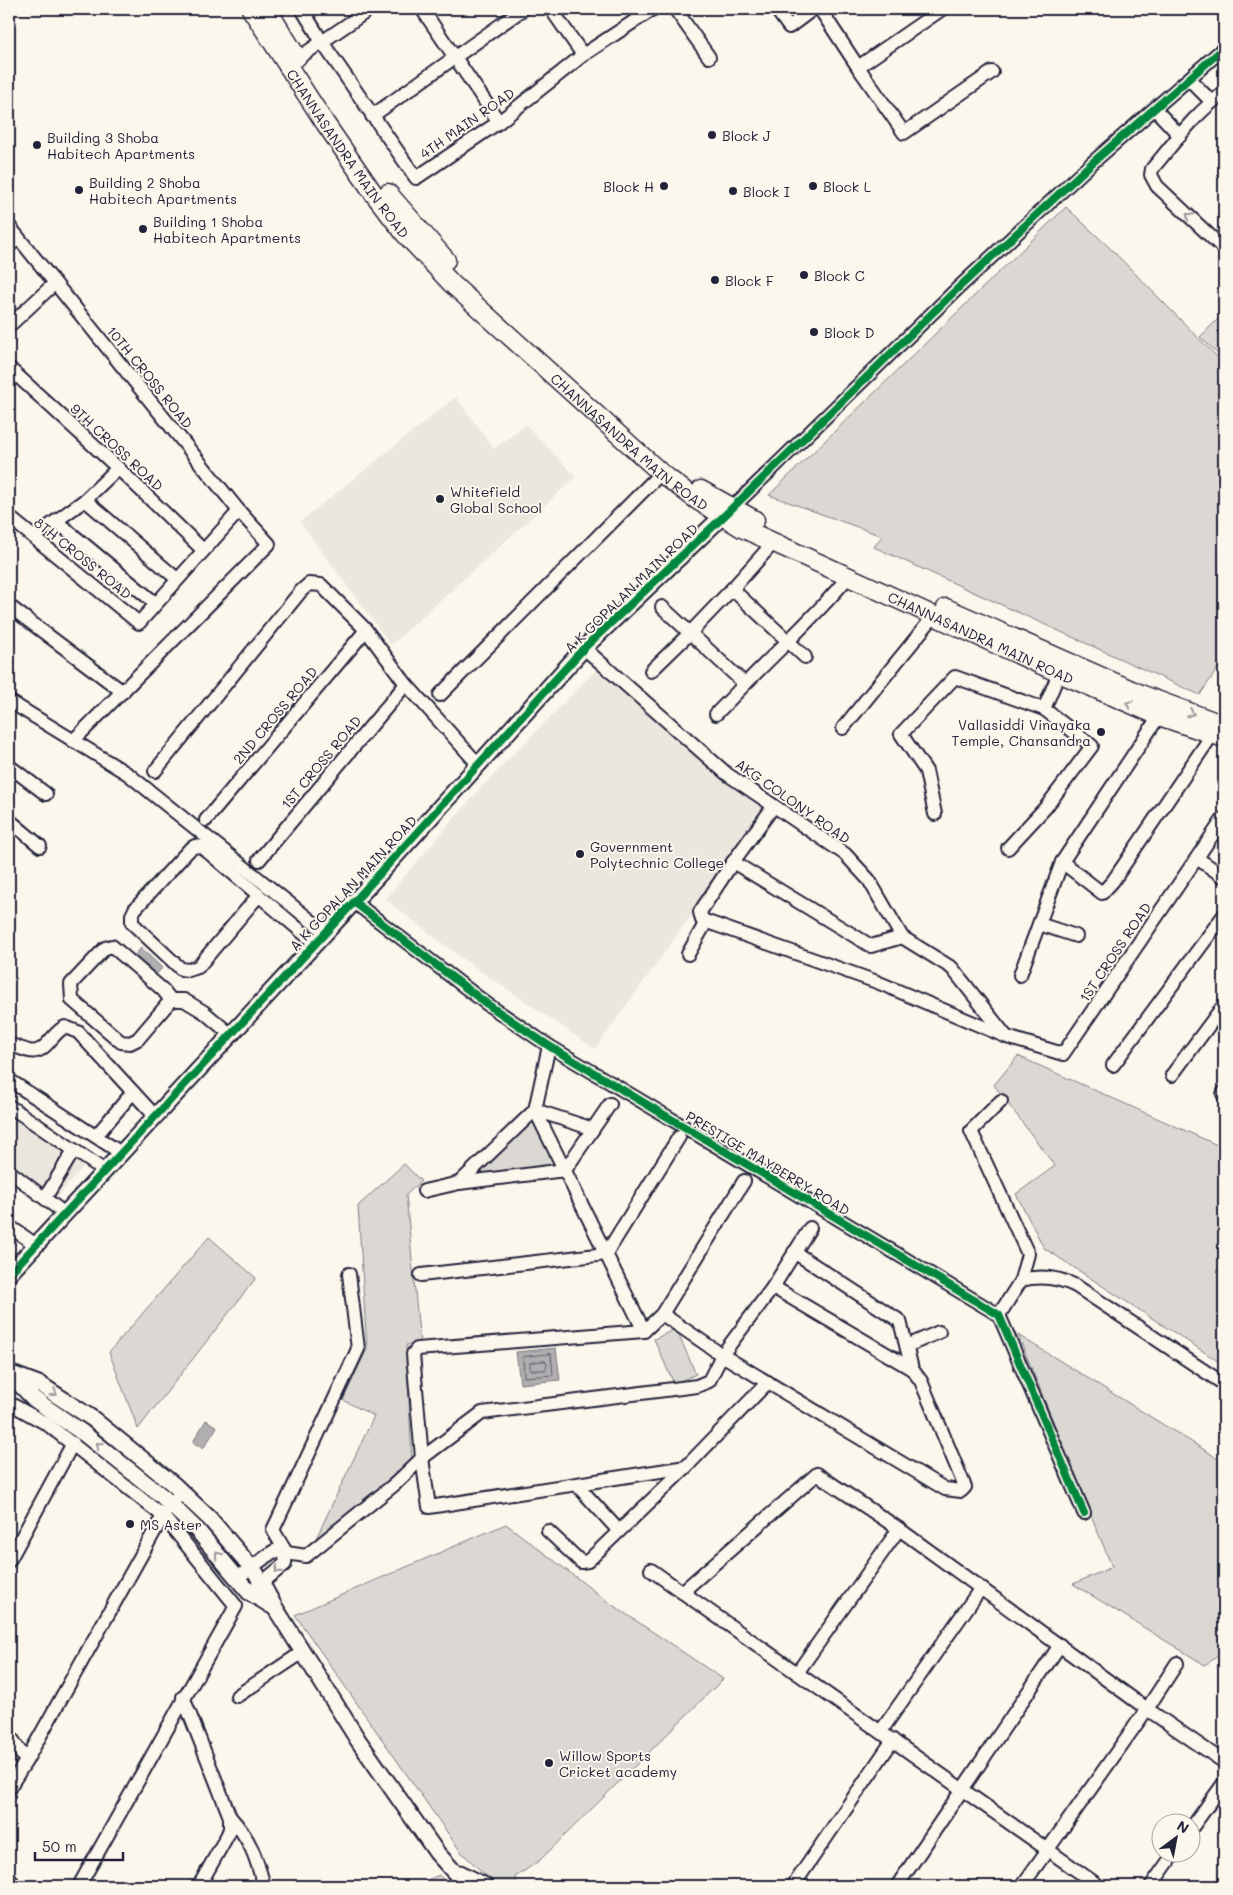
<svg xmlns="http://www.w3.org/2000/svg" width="1233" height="1895" font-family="Mali,sans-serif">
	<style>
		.built { fill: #ebe7df }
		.green { fill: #dbd8d3; stroke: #7e7d87 }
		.water { fill: #b1aeb0; stroke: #787681 }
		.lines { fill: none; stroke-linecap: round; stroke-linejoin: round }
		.shore { stroke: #5b5a6a; stroke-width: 1 }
		.minor-casing { stroke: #22223b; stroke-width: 16 }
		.tertiary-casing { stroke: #22223b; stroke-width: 19 }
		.secondary-casing { stroke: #22223b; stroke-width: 21 }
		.minor { stroke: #fbf7ec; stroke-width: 12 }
		.tertiary { stroke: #fbf7ec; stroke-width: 15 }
		.secondary { stroke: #fbf7ec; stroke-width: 18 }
		.cycleway-casing { stroke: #fbf7ec; stroke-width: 11 }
		.cycleway { stroke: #00873e; stroke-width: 8 }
		.oneway { stroke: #99979c }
		.poi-dot { fill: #22223b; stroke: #fbf7ec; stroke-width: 2 }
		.labels { text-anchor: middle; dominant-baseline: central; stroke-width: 4; stroke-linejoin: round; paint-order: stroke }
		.street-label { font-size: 14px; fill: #22223b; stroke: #fbf7ec }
		.poi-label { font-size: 14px; fill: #22223b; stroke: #fbf7ec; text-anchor: start }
	</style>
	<rect width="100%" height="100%" fill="#fbf7ec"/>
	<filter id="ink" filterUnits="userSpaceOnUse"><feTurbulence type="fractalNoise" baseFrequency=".02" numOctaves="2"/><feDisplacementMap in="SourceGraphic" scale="10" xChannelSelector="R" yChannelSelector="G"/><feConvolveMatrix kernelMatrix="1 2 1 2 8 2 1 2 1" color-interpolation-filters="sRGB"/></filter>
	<g filter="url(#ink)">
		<g class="built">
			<polygon points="456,397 494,449 526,425 576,477 391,645 300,522"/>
			<polygon points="596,670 701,761 768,809 595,1049 460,957 385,899 478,791"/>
			<polygon points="9,1099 92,1156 49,1208 9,1179"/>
		</g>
		<g class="green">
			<polygon points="1066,207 1111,249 1224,364 1224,659 1200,695 874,547 882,536 769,495"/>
			<polygon points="1218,319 1224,325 1224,360 1200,337"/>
			<polygon points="1018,1056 1224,1148 1224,1365 1044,1248 1016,1194 1055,1166 994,1085"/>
			<polygon points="532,1120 554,1164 473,1177"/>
			<polygon points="404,1164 421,1181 406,1195 420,1344 406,1345 412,1459 312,1547 374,1416 343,1400 367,1349 358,1206"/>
			<polygon points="209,1237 256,1278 138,1429 109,1352"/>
			<polygon points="676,1329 696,1374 674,1384 654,1339"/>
			<polygon points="1018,1335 1211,1454 1224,1464 1224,1652 1205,1665 1073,1584 1112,1567"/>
			<polygon points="506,1524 611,1604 723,1679 539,1861 515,1877 517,1886 497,1886 461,1852 295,1615"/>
			<polygon points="439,1875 449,1886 413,1886"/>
		</g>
		<g class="water">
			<polygon points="141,948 162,968 154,977 133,957"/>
			<polygon points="556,1348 560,1380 520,1384 516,1352"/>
			<polygon points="206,1420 217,1427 203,1449 193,1442"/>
		</g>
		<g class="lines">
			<g class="shore">
				<polygon points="551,1354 553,1375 524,1377 523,1357"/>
				<polygon points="545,1361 547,1363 546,1370 530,1370 530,1363"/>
			</g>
			<defs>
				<g id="minor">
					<polyline points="302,9 322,42 416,178 499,122 583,55 653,9"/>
					<polyline points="422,9 499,122"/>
					<polyline points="551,9 583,55"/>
					<polyline points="675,9 709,57"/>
					<polyline points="776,9 789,27 813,9"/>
					<polyline points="820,9 858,67"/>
					<polyline points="942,9 858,67 904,133 992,72"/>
					<polyline points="297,59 370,9"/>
					<polyline points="1189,79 1212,102"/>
					<path d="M1224 93C1196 112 1174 143 1152 169L1151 175 1157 186 1224 249"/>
					<polyline points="1155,109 1180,136"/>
					<polyline points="372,116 523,9"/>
					<polyline points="9,226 239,511 269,544 73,741"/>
					<polyline points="9,246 18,238"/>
					<polyline points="9,326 55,283"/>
					<polyline points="9,368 118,468 203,550"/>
					<polyline points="85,500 177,579"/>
					<polyline points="732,508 955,291 1092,163 1224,48"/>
					<polyline points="9,517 139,623 239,511"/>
					<polyline points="56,521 155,603"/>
					<polyline points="34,537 85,500 118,468"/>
					<polyline points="732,589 774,542"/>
					<polyline points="9,606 123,692"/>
					<polyline points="584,648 727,774 845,854 869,880 902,937 952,968 1005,1035"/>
					<path d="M805 657 732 589 690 633 745 684C779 649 817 615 848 577"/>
					<polyline points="651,671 690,633 662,607"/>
					<polyline points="440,695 661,473"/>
					<polyline points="9,701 128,774 325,932"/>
					<polyline points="716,714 745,684"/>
					<polyline points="843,728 934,616"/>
					<polyline points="9,766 46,794"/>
					<polyline points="155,771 301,591 309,584 321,585 366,630 406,684 478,764"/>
					<polyline points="773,807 733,862 700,912 702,920 877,982 1007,1037 1063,1054 1224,818"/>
					<polyline points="935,814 926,771 901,734 955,677 1044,709"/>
					<polyline points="9,820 40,846"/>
					<polyline points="206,820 366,630"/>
					<polyline points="1008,848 1046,807 1092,746 1044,709 1062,666"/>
					<polyline points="1197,858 1224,877"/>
					<polyline points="259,860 406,684"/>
					<polyline points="733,862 871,946 902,937"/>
					<polyline points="1062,862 1102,893 1113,881 1212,735"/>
					<polyline points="259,895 198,967 188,970 181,969 132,923 132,915 135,909 189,850 195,846 202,847 315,943"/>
					<polyline points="354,902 487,1004 549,1046 999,1315 1084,1513"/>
					<polyline points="1039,924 1076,936"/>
					<polyline points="688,954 706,922"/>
					<polyline points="1020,975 1062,862 1159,716"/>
					<polyline points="171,1000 138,1039 130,1043 121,1042 72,1000 71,984 105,948 112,946 163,990 171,1000 184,1000 204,1012 230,1034"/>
					<path d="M9 1044C15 1046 22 1049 29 1051 46 1055 52 1032 65 1027L78 1032 155 1116"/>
					<polyline points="549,1046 535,1110 644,1331"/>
					<polyline points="1113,1065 1224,915"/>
					<polyline points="1172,1075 1224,1005"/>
					<polyline points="9,1080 121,1153"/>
					<polyline points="1223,1094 1224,1092"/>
					<polyline points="9,1106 105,1171"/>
					<polyline points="96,1136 133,1092"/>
					<polyline points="9,1171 65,1214"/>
					<polyline points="459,1183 535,1110 593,1129"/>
					<polyline points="424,1191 459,1183 565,1170 610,1104"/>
					<polyline points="45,1198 74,1150"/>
					<polyline points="9,1226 36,1245"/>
					<polyline points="794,1252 900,1321 912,1369"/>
					<polyline points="421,1275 606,1254 679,1137"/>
					<path d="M1021 1280C1041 1275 1058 1277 1076 1286L1224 1384"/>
					<polyline points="662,1314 722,1355 945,1489 961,1491 965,1487 921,1381 912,1369 773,1287"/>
					<polyline points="999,1315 1021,1280 1028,1254 971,1131 1001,1101"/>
					<polyline points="907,1346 939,1332"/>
					<polyline points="9,1403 47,1424 163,1516 236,1606 79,1886"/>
					<polyline points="686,1467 429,1507 422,1458 413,1354 417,1349 644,1331 662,1314 744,1181"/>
					<polyline points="577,1485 619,1531"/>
					<polyline points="548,1531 581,1562 588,1561 686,1467 768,1382"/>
					<polyline points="9,1561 73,1443"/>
					<polyline points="651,1570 1099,1886"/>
					<polyline points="237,1578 274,1551 306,1556 395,1484 422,1458 482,1413 697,1386 709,1381 722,1355 773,1287 810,1228"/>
					<polyline points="254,1589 285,1564 286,1552 273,1530 358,1349 349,1274"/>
					<polyline points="682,1592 817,1474 899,1529"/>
					<polyline points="797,1673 899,1529 1147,1709 1224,1762"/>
					<polyline points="237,1696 303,1652"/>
					<polyline points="183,1697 230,1817 230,1829 227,1836 199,1886"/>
					<polyline points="881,1731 981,1588"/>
					<polyline points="9,1734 26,1761"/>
					<polyline points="9,1788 26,1761 163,1516 170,1504 182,1493"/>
					<path d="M230 1817C251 1840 256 1857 264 1886"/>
					<polyline points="1190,1830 1224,1783"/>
					<polyline points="9,1878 15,1886"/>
					<polyline points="793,1886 893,1740"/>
					<polyline points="897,1886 1060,1645"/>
					<polyline points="1022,1886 1147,1709 1177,1663"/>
					<polyline points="1151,1886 1175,1852"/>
				</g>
				<g id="tertiary">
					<polyline points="9,1274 354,902 584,648 731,508"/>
					<polyline points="9,1373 41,1385 93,1419 173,1484 210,1519 256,1573 274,1606 358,1740 437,1853 467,1886"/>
					<polyline points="12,1376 34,1399 83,1433 162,1496 198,1531 242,1584 249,1592 272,1606"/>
					<polyline points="460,1873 485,1886"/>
				</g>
				<g id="secondary">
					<path id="s1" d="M251 9 325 123 374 194 405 234 452 284 661 473 697 500 742 528 1059 673 1159 716 1224 738"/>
					<polyline points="267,9 297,57"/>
					<polyline points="388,193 446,260"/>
					<polyline points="701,490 755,520"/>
					<polyline points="946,608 1143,695 1224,725"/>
				</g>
			</defs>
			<use href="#minor" class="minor-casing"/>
			<use href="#tertiary" class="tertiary-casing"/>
			<use href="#secondary" class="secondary-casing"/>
			<use href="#minor" class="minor"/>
			<use href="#tertiary" class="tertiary"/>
			<use href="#secondary" class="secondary"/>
			<defs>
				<g id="cycleway">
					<polyline points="354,902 487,1004 549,1046 999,1315 1084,1513"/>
					<polyline points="9,1274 354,902 584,648 723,517 955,291 1092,163 1224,48"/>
				</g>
			</defs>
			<use href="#cycleway" class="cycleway-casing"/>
			<use href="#cycleway" class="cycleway"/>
		</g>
		<defs><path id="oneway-chevron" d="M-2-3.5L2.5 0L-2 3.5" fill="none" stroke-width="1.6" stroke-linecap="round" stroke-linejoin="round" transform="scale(1.25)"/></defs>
		<g class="oneway">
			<use href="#oneway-chevron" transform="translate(1189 216) rotate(-137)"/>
			<use href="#oneway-chevron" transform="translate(1129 704) rotate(-157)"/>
			<use href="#oneway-chevron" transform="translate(1191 713) rotate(20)"/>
			<use href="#oneway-chevron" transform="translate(54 1393) rotate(34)"/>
			<use href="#oneway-chevron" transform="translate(99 1445) rotate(-141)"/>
			<use href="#oneway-chevron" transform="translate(218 1555) rotate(-129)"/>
			<use href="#oneway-chevron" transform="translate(278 1570) rotate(140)"/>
		</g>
	</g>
	<g class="poi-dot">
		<circle cx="712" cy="135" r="5"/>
		<circle cx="37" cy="145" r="5"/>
		<circle cx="664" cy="186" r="5"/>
		<circle cx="813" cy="186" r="5"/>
		<circle cx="79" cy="190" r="5"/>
		<circle cx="733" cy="191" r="5"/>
		<circle cx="143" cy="229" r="5"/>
		<circle cx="804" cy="275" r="5"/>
		<circle cx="715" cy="280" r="5"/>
		<circle cx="814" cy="332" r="5"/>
		<circle cx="440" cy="499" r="5"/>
		<circle cx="1101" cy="732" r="5"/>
		<circle cx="580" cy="854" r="5"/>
		<circle cx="130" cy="1524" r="5"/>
		<circle cx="549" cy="1763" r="5"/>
	</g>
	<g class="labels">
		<g class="street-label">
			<text transform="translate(467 123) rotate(-35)">4TH MAIN ROAD</text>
			<text stroke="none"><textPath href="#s1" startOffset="174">CHANNASANDRA MAIN ROAD</textPath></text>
			<text transform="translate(150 377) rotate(51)">10TH CROSS ROAD</text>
			<text stroke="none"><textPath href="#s1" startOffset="579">CHANNASANDRA MAIN ROAD</textPath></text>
			<text transform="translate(117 447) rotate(43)">9TH CROSS ROAD</text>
			<text transform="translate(83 558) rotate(39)">8TH CROSS ROAD</text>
			<text transform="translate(631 588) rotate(-44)">A K GOPALAN MAIN ROAD</text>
			<text stroke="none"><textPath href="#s1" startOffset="984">CHANNASANDRA MAIN ROAD</textPath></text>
			<text transform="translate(275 715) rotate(-50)">2ND CROSS ROAD</text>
			<text transform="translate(321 762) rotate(-50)">1ST CROSS ROAD</text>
			<text transform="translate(793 801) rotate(35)">AKG COLONY ROAD</text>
			<text transform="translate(353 883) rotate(-47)">A K GOPALAN MAIN ROAD</text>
			<text transform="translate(1115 952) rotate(-56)">1ST CROSS ROAD</text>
			<text transform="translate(768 1163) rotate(31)">PRESTIGE MAYBERRY ROAD</text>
		</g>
		<g class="poi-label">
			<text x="722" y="135">Block J</text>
			<text x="47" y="137">Building 3 Shoba<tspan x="47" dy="16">Habitech Apartments</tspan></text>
			<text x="89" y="182">Building 2 Shoba<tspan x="89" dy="16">Habitech Apartments</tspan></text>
			<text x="654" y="186" text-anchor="end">Block H</text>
			<text x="823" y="186">Block L</text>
			<text x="743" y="191">Block I</text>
			<text x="153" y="221">Building 1 Shoba<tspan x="153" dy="16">Habitech Apartments</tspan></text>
			<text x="814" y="275">Block C</text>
			<text x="725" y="280">Block F</text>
			<text x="824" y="332">Block D</text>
			<text x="450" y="491">Whitefield<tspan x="450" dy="16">Global School</tspan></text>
			<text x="1091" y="724" text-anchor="end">Vallasiddi Vinayaka<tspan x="1091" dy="16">Temple, Chansandra</tspan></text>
			<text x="590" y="846">Government<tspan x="590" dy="16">Polytechnic College</tspan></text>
			<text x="140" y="1524">MS Aster</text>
			<text x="559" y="1755">Willow Sports<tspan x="559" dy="16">Cricket academy</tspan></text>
		</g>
	</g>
	<rect width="1233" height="1895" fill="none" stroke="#fbf7ec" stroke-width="30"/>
	<rect x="15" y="15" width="1203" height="1865" fill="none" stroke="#22223b" stroke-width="2" filter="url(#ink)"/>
	<g transform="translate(1176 1838) rotate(32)"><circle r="24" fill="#fbf7ec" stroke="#a4a2a5"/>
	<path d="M0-4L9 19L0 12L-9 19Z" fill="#22223b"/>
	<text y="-8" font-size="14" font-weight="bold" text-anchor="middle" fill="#22223b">N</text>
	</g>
	<path d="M35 1852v8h88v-8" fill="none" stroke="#22223b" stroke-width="2.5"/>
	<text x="42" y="1852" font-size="15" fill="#22223b" stroke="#fbf7ec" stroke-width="4" paint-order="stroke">50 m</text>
</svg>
